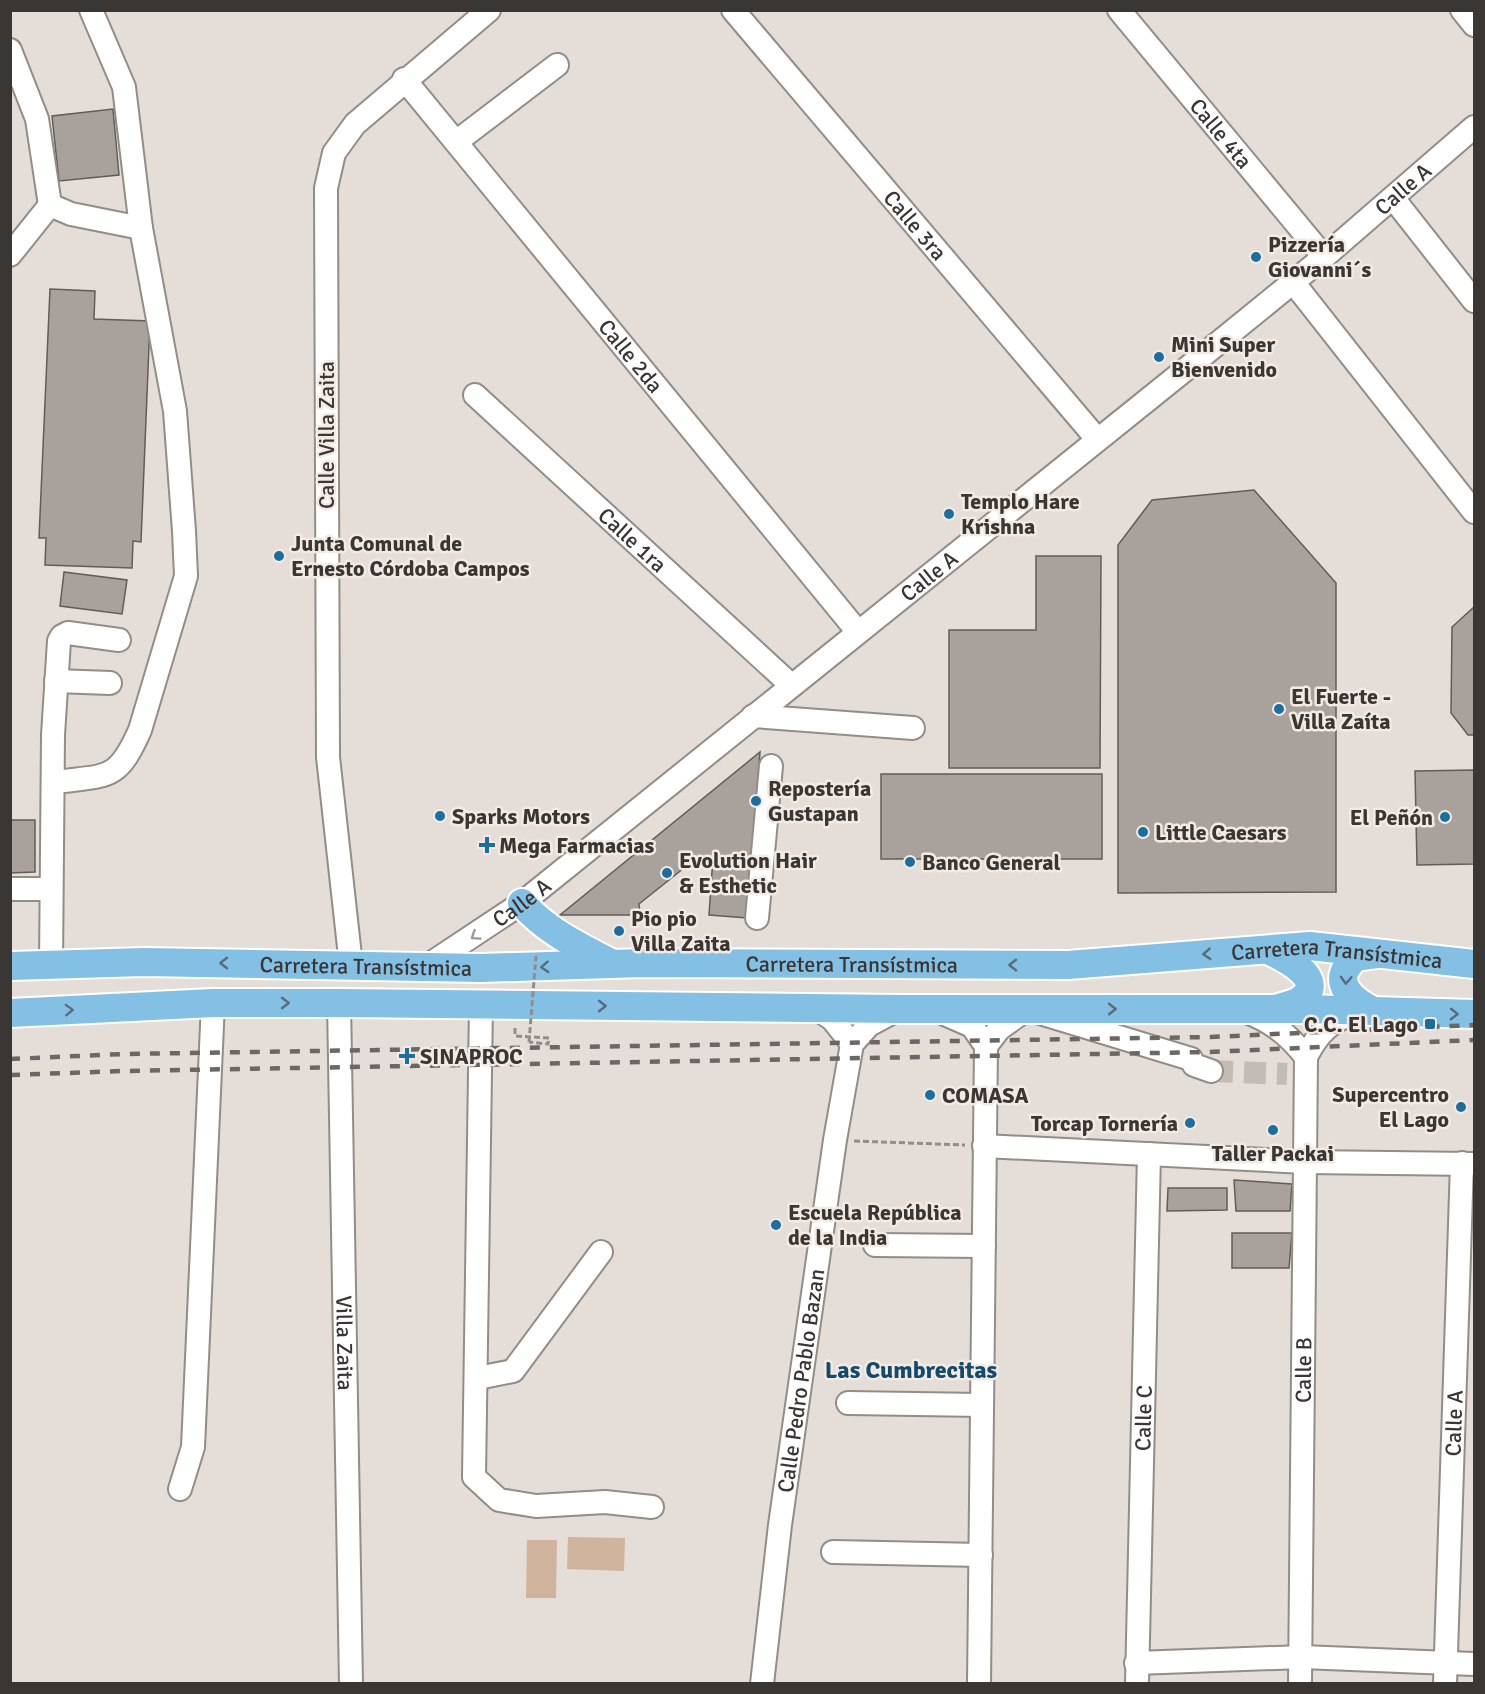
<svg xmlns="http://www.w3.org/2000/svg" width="1485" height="1694" font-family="Signika,sans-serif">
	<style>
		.green { fill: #d0b39c }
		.building { fill: #a9a19b; stroke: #635c57; stroke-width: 1.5 }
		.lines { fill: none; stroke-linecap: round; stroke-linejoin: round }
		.minor-tunnel { stroke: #c3bcb6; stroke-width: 22; stroke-dasharray: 22 11; stroke-linecap: butt }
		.minor-casing { stroke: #948c86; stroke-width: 26 }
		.major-casing { stroke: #fff; stroke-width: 32 }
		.path { stroke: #938d89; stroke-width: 3; stroke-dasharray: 6 3; stroke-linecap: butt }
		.minor { stroke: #fff; stroke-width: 22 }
		.major { stroke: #84bfe4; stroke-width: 28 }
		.rail { stroke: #6c6764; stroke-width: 4.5; stroke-dasharray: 10 10; stroke-linecap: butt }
		.path-bridge { stroke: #938d89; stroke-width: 3; stroke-dasharray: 6 3; stroke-linecap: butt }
		.oneway { stroke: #9c9a9a }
		.oneway2 { stroke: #586d7a }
		.poi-dot { fill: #1c6e9f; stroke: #f3eae4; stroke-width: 2 }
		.labels { text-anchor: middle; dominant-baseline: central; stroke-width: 5; stroke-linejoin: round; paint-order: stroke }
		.street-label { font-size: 22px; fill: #3a3634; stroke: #f3eae4 }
		.poi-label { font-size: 22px; font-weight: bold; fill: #3a3634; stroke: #f3eae4; text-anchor: start }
		.neighbourhood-label { font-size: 24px; font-weight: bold; fill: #134b6d; stroke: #f3eae4 }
	</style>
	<rect width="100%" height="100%" fill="#e5ddd7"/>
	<g class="green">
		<polygon points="568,1537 625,1538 624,1571 567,1569"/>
		<polygon points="527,1540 557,1540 556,1598 526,1598"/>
	</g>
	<g class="building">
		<polygon points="113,109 119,175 59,181 52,116"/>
		<polygon points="50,289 95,291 94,319 150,321 141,542 133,541 132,568 45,565 46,538 39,538"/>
		<polygon points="1254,490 1336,583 1336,892 1118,893 1118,545 1152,500"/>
		<polygon points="1036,556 1101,556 1100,768 949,768 949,630 1036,630"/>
		<polygon points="64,572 127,580 122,614 60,606"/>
		<polygon points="1474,607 1474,735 1468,735 1451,713 1452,627"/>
		<polygon points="760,752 747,918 709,915 713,857 699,856 639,904 640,915 560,915"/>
		<polygon points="1474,770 1474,864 1417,865 1415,771"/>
		<rect x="881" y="774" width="221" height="85"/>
		<polygon points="10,820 35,820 35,872 10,873"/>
		<polygon points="1234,1180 1292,1184 1290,1211 1236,1211"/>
		<polygon points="1168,1188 1227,1188 1227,1210 1167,1211"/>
		<polygon points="1232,1233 1292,1233 1289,1268 1232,1268"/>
	</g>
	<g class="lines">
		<polyline class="minor-tunnel" points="1211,1071 1287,1074"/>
		<defs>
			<g id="minor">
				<path id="s1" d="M733 10 1097 439"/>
				<path id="s2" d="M1119 10 1324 257"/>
				<polyline points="1462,10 1474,25"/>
				<polyline points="10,50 37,119 50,205 71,214 141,228"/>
				<path id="s3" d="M404 79 858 632"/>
				<polyline points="456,142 557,65"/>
				<polyline points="1393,198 1474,301"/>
				<polyline points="10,255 50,205"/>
				<polyline points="1293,282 1474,512"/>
				<path id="s4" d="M475 395 791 685"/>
				<polyline points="56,681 110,683"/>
				<polyline points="753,716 913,728"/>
				<path d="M55 782C108 775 117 782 140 730L186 576 184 531 175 411 141 228 124 87 91 10"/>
				<polyline points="10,889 51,889"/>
				<polyline points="757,918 771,766"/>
				<polyline points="51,965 53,735 59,641 62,636 68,633 119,640"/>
				<polyline points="351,965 328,757 326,188 334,153 355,124 489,10"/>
				<path id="s5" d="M427 966 522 903 1196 361 1324 257 1474 127"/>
				<path id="s6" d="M339 1003 351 1684"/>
				<polyline points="481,1005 474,1477 499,1500 536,1506 605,1502 652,1507"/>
				<polyline points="814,1007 832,1019 852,1044"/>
				<path d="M1244 1011C1271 1021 1288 1034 1306 1057"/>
				<polyline points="940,1012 972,1026 986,1046 979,1684"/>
				<polyline points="986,1046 999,1029 1027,1009 1191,1059 1194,1065 1211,1071"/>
				<polyline points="984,1146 1305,1162 1474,1164"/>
				<polyline points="875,1245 984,1246"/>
				<polyline points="478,1378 513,1371 601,1252"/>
				<polyline points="848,1403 982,1405"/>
				<polyline points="180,1489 193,1447 213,1003"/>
				<polyline points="833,1552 981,1555"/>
				<polyline points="1136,1663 1302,1657 1474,1664"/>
				<path id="s7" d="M762 1684 780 1525 835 1140 852 1044 869 1025 897 1010"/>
				<path id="s8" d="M1137 1684 1149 1154"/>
				<path id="s9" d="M1300 1684 1306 1057C1318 1033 1331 1020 1357 1012"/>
				<path id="s10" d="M1445 1684 1462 1163"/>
			</g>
			<g id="major">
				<path d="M522 903C546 931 578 946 611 963"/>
				<path d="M1268 950C1283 957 1331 980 1299 1001 1293 1005 1283 1006 1276 1009"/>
				<path id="s11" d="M10 966 144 962 481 968 643 963 1068 965 1310 946 1474 964"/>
				<path d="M1375 1012C1353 1001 1327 982 1356 957L1378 954"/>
				<polyline points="10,1013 213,1003 339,1003 901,1009 1306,1009 1474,1014"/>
			</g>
		</defs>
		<use href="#minor" class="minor-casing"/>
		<use href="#major" class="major-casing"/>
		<g class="path">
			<polyline points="515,1028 515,1036 549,1038 548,1044 529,1042"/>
			<polyline points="854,1141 965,1145"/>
		</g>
		<use href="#minor" class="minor"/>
		<use href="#major" class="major"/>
		<g class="rail">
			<polyline points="10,1059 124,1054 1211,1037 1474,1025"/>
			<polyline points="10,1075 123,1071 1210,1052 1474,1040"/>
		</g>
		<polyline class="path-bridge" points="529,1042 536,956"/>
	</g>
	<defs><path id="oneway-chevron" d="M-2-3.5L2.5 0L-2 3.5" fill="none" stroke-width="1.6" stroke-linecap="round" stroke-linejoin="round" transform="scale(1.5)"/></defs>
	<use class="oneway" href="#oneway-chevron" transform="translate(475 936) rotate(146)"/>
	<g class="oneway2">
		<use href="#oneway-chevron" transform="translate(1207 954) rotate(176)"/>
		<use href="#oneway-chevron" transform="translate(224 963) rotate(-180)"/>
		<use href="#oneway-chevron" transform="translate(1013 965) rotate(-180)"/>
		<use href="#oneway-chevron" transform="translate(545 967) rotate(177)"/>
		<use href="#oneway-chevron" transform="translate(1346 980) rotate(93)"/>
		<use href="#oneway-chevron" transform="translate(285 1003)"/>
		<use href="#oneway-chevron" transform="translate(602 1006)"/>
		<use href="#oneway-chevron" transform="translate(1112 1009)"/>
		<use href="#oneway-chevron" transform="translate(69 1010) rotate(-2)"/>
		<use href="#oneway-chevron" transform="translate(1454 1014) rotate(1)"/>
	</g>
	<g class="poi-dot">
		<circle cx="1256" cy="257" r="6"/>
		<circle cx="1159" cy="357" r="6"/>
		<circle cx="949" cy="514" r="6"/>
		<circle cx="279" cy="556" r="6"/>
		<circle cx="1279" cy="709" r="6"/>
		<circle cx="756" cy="801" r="6"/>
		<circle cx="440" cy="816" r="6"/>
		<circle cx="1445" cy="817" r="6"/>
		<circle cx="1143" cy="832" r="6"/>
		<path d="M484 836h6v6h6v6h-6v6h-6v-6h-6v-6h6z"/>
		<circle cx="910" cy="862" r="6"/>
		<circle cx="667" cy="873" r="6"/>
		<circle cx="619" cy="931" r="6"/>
		<rect x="1424" y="1018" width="12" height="12" rx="3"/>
		<path d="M404 1047h6v6h6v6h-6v6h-6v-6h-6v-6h6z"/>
		<circle cx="930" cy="1095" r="6"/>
		<circle cx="1461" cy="1107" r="6"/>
		<circle cx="1190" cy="1123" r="6"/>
		<circle cx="1273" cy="1130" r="6"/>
		<circle cx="776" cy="1225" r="6"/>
	</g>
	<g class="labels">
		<g class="street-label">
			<text stroke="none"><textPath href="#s2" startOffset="160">Calle 4ta</textPath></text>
			<text stroke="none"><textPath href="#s5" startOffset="1248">Calle A</textPath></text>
			<text stroke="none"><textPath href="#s1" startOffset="282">Calle 3ra</textPath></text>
			<text stroke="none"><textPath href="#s3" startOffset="358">Calle 2da</textPath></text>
			<text transform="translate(326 435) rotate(-90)">Calle Villa Zaita</text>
			<text stroke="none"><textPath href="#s4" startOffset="214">Calle 1ra</textPath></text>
			<text stroke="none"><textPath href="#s5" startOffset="636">Calle A</textPath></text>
			<text stroke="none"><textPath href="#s5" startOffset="114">Calle A</textPath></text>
			<text stroke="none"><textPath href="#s11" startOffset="1328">Carretera Transístmica</textPath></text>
			<text stroke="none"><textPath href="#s11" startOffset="842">Carretera Transístmica</textPath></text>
			<text stroke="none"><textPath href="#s11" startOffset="356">Carretera Transístmica</textPath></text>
			<text stroke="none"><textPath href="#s6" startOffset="340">Villa Zaita</textPath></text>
			<text stroke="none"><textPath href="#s9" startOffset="314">Calle B</textPath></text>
			<text stroke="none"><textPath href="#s7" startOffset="306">Calle Pedro Pablo Bazan</textPath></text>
			<text stroke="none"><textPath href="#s8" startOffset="266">Calle C</textPath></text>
			<text stroke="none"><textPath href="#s10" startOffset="261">Calle A</textPath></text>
		</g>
		<g class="poi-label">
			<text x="1268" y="244">Pizzería<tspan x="1268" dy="25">Giovanni´s</tspan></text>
			<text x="1171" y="344">Mini Super<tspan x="1171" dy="25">Bienvenido</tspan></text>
			<text x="961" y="501">Templo Hare<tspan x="961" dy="25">Krishna</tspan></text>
			<text x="291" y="543">Junta Comunal de<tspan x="291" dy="25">Ernesto Córdoba Campos</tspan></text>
			<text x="1291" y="696">El Fuerte -<tspan x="1291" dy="25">Villa Zaíta</tspan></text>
			<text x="768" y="788">Repostería<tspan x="768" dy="25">Gustapan</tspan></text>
			<text x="452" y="816">Sparks Motors</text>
			<text x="1433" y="817" text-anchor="end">El Peñón</text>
			<text x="1155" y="832">Little Caesars</text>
			<text x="499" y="845">Mega Farmacias</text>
			<text x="679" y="860">Evolution Hair<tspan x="679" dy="25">&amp; Esthetic</tspan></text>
			<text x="922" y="862">Banco General</text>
			<text x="631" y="918">Pio pio<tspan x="631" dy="25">Villa Zaita</tspan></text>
			<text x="1418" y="1024" text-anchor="end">C.C. El Lago</text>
			<text x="420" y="1056">SINAPROC</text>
			<text x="1449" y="1094" text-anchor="end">Supercentro<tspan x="1449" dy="25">El Lago</tspan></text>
			<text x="942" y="1095">COMASA</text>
			<text x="1178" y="1123" text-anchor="end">Torcap Tornería</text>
			<text x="1273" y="1153" text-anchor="middle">Taller Packai</text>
			<text x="788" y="1212">Escuela República<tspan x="788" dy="25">de la India</tspan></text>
		</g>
		<g class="neighbourhood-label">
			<text x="911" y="1370">Las Cumbrecitas</text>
		</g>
	</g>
	<rect width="1485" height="1694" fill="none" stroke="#3a3634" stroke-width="24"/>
</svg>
